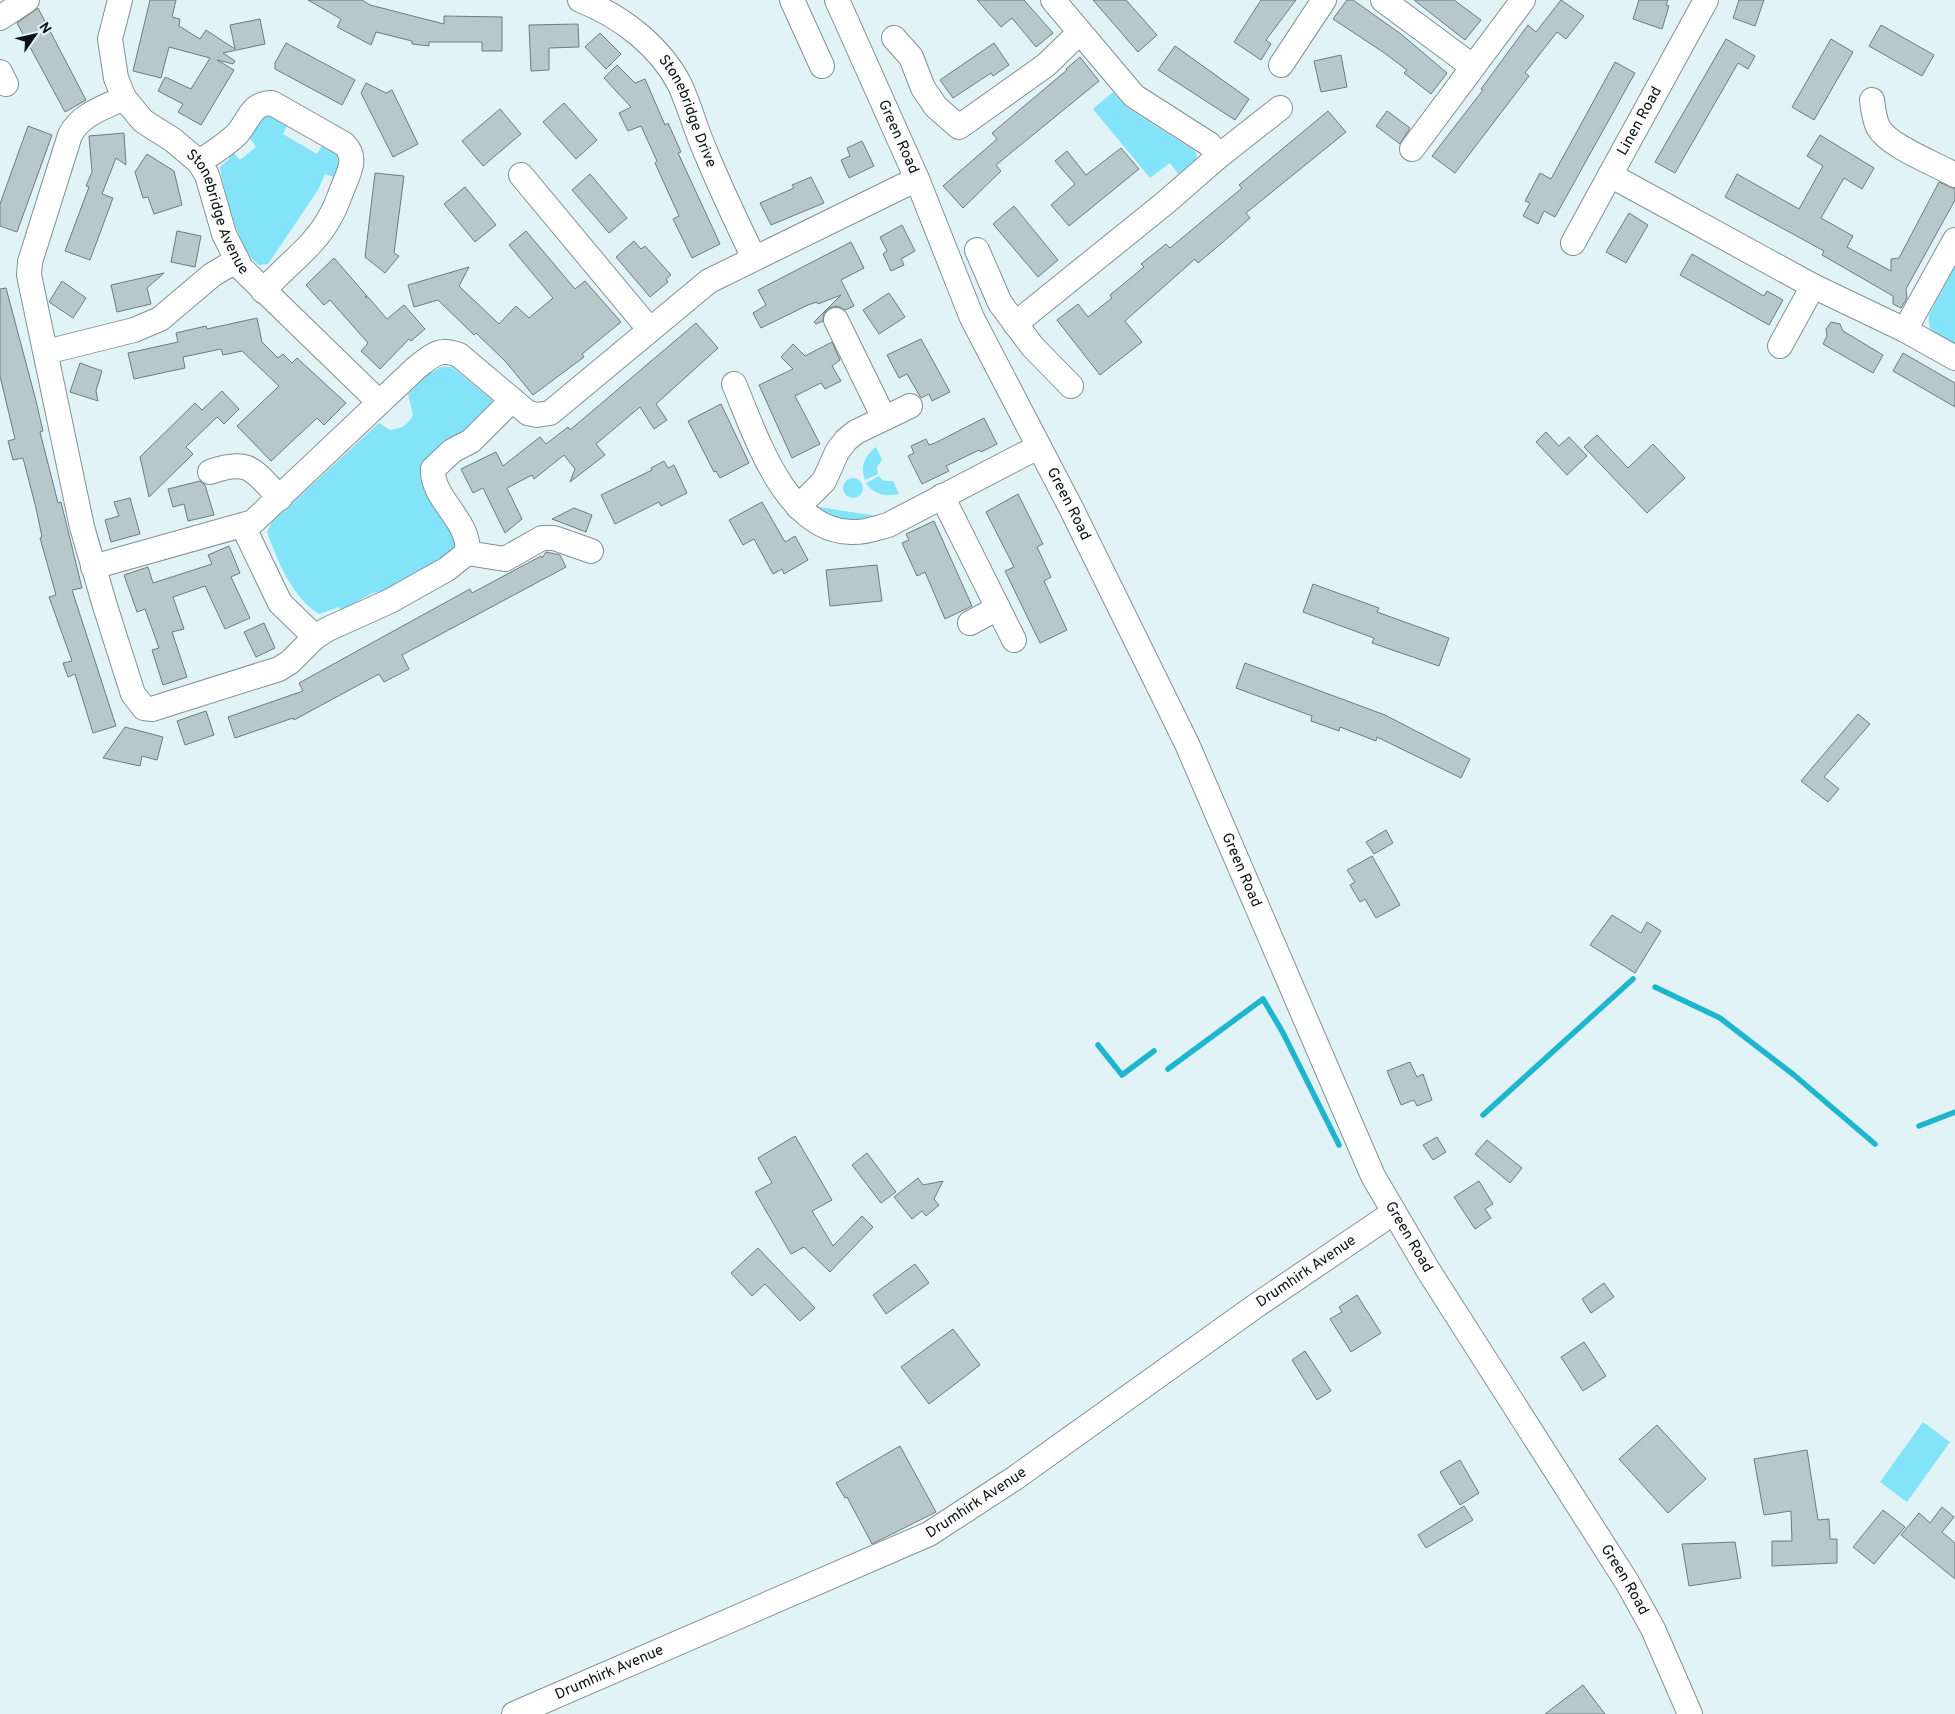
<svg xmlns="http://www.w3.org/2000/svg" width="1955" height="1714" font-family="Overpass,sans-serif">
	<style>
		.green { fill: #83e3f8 }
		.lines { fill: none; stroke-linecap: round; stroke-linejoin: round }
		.stream { stroke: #1eb5cf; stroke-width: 5.5 }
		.building { fill: #b7c7ca; stroke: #6c7b7f }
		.minor-casing { stroke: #829195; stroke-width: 26 }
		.minor { stroke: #fff; stroke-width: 24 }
		.labels { text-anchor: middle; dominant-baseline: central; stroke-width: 5; stroke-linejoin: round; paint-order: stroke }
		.street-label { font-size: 15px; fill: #0b1112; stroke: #e2f3f7 }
	</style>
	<rect width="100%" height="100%" fill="#e2f3f7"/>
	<g class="green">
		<polygon points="1113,92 1126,107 1195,151 1197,156 1196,160 1178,174 1170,163 1150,178 1093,109"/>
		<path d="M276 115 289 122 283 134 317 154 324 142C340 157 340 157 337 178L325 174 318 190 268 264 259 265C240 254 223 188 220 167L229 159 231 149 240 160 256 147 248 136 262 116Z"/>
		<path d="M1955 266V348C1941 339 1926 334 1929 315Z"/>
		<path d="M441 367H452L492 400V410C485 417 478 426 470 432 450 445 441 438 426 463L458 541 453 552 385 591 372 593 341 611 339 607 319 614C292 597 278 562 267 532L272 522 379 423 390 430C402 428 407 426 413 415L408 394 426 376Z"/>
		<path d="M876 447 882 460 877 467 878 474 865 480C860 467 864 456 876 447Z"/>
		<path d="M879 476 884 481H893L899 494C886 497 874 495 866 483Z"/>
		<circle cx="853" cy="488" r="10"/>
		<path d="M819 507 883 517C865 526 840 521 822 513Z"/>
		<polygon points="1923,1422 1950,1442 1907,1502 1880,1482"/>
	</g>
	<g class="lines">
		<g class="stream">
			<polyline points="1655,987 1720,1018 1794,1075 1875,1144"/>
			<polyline points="1098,1045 1122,1075 1154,1051"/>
			<polyline points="1168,1069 1263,999 1282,1031 1339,1145"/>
			<polyline points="1483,1115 1633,979"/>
			<polyline points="1919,1126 1955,1112"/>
		</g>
	</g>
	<g class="building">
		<polygon points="150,0 176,0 172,17 180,19 179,26 200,39 206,30 235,49 230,25 260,19 265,44 223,53 235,61 233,64 217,60 234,70 201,125 178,112 183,104 158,91 165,77 191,89 210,58 169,47 161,78 133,71"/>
		<polygon points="308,0 362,0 370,5 444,24 444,16 502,17 502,51 482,51 482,42 429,42 429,46 412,44 412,41 376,32 371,45 337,27 341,19"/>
		<polygon points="977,0 1024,0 1053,33 1036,47 1012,18 1001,27"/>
		<polygon points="1093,0 1126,0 1157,35 1138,52"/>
		<polygon points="1261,0 1296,0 1266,40 1271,44 1261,60 1234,42"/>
		<polygon points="1347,0 1353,0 1401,34 1447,73 1431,94 1404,73 1407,70 1383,52 1333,19"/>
		<polygon points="1414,0 1454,0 1481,20 1465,40"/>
		<polygon points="1561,0 1584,16 1566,39 1557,32 1525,73 1529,76 1455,173 1432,156 1483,90 1481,89 1528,25 1536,32"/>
		<polygon points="1639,0 1668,0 1666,5 1669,6 1662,29 1633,19"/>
		<polygon points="1739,0 1764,0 1755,26 1733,18"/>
		<polygon points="38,8 86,100 65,112 17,23"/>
		<polygon points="578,24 579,47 549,48 549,70 531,71 529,25"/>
		<polygon points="1881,25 1934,55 1922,76 1869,46"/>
		<polygon points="600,33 621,54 606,69 585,47"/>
		<polygon points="1726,39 1755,56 1748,69 1738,63 1675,173 1655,162"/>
		<polygon points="1831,39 1853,52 1814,120 1792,107"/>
		<polygon points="286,43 355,80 342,105 275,69 275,63"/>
		<polygon points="994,43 1009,65 993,76 991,73 953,98 940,80"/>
		<polygon points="1175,46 1249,99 1235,120 1158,70"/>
		<polygon points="1341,55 1347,87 1321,92 1314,61"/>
		<polygon points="1080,57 1099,81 996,165 1001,171 963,208 943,186 997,139 992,133 1067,70 1066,69"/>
		<polygon points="1615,62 1635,73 1555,217 1544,211 1538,224 1523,216 1530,203 1525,201 1540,173 1551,179"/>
		<polygon points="617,65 635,83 645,79 665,125 668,123 681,152 678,153 720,244 692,258 673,219 679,216 655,163 657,161 641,126 628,131 619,113 631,107 604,78"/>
		<polygon points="366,83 386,93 392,90 418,144 393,157 361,93"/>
		<polygon points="564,103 597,140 576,159 543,122"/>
		<polygon points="500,109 521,134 483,166 462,141"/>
		<polygon points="1328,111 1346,132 1246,213 1250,218 1222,243 1198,263 1195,259 1125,321 1142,342 1100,375 1057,320 1078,304 1088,317 1112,298 1110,295 1144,267 1141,264 1166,244 1170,248 1242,188 1239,185"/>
		<polygon points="1387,111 1410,128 1400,144 1376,126"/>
		<polygon points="28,126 52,135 17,232 0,226 0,204"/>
		<polygon points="124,133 126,165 116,158 102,194 113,198 90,260 65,251 89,187 86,186 92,172 89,136"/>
		<polygon points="1820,135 1874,168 1862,189 1844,178 1821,218 1853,236 1847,247 1891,271 1891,259 1899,258 1939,182 1955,189 1955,200 1906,289 1907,298 1901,308 1893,304 1893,296 1822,255 1824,251 1725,197 1737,174 1799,209 1823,166 1807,156"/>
		<polygon points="862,141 874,166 849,178 841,160 850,156 847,148"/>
		<polygon points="1121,148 1139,169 1069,226 1051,205 1075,184 1055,161 1067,151 1086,175"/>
		<polygon points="147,154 174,171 182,205 154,214 148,197 143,198 135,172"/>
		<polygon points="375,173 404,176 394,253 399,256 385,273 365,257"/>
		<polygon points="590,174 627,218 609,233 572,190"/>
		<polygon points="811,177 824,203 771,225 760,203 794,188 792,185"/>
		<polygon points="465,187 496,225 475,242 444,204"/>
		<polygon points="1014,206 1058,260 1038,277 993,224"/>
		<polygon points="1629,213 1648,225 1626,263 1606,252"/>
		<polygon points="902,225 915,251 901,259 904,265 891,271 883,254 887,251 880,237"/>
		<polygon points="177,231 201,236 195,267 171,262"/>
		<polygon points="526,231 575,289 585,281 621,322 582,354 584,357 533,395 506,362 476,333 474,335 438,300 414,307 408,285 469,267 459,286 499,324 516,306 529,318 553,298 509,245"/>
		<polygon points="634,241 641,249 645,246 671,275 666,279 668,282 650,297 616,257"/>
		<polygon points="851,242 864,268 841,280 854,306 845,310 837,306 830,308 824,313 823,321 816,324 814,322 841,295 818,304 817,302 808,305 761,328 753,313 766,305 758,290"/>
		<polygon points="1692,254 1764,296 1767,291 1783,300 1769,325 1680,275"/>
		<polygon points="334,258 367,296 365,297 368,297 387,319 404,305 425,329 411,341 409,339 380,369 361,351 368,343 330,300 324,305 306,285"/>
		<polygon points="164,273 147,288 151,304 117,312 111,285"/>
		<polygon points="62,281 86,298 73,318 49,302"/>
		<polygon points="6,288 35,397 43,431 40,432 58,503 61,502 82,588 72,590 116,726 93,733 75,674 68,677 63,663 72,661 49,597 56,595 40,538 42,537 36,508 23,458 13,460 8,441 15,439 0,376 0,289"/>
		<polygon points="889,293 905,317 879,334 863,310"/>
		<polygon points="257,318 262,342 278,358 283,354 292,363 297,358 346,403 324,425 317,418 271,461 237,426 279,386 242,351 223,355 221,349 183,357 185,368 134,379 128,353 178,342 176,333 206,326 207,329"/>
		<polygon points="1831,322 1840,324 1843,331 1883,355 1873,373 1823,344 1827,336 1826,329"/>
		<polygon points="696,323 718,348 656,404 667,420 654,429 640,407 596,444 605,455 570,482 575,469 564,455 534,479 532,475 507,488 522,519 505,533 483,488 473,493 461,469 496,452 503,466 540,437 546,444 568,427 570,430"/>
		<polygon points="921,339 950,392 932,401 929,394 921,398 907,374 899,378 887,355"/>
		<polygon points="832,342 840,360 832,366 841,381 825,389 821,383 795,396 820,444 792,458 759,385 793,369 781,357 793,344 805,356"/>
		<polygon points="1903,353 1955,383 1955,407 1893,371"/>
		<polygon points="80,363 102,371 96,391 98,401 70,392"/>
		<polygon points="222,391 239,409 224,424 217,417 186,447 193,454 149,497 140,457 195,403 202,410"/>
		<polygon points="721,404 749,463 720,478 716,471 714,472 688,421"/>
		<polygon points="984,418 997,444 981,452 979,450 946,466 949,471 922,484 908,456 914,453 911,446 926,439 929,445 935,443"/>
		<polygon points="1546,432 1559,446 1569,437 1587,456 1567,475 1536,442"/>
		<polygon points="1597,435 1628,468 1653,444 1685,478 1647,513 1584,447"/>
		<polygon points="664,461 668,468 674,465 687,493 661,506 659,502 615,524 601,495 652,470 651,468"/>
		<polygon points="200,481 205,485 214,515 188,521 184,504 173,507 168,489"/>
		<polygon points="1018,494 1043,544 1037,547 1051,577 1044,581 1067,630 1040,643 1005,571 1014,567 986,512"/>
		<polygon points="130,498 140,534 111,542 105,520 119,516 114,502"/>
		<polygon points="762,502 785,542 795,536 808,560 784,574 782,569 773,574 754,539 743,545 729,520"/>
		<polygon points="574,508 592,515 586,532 552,519"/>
		<polygon points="934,521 972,606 945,619 925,572 917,576 902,543 909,540 906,534"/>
		<polygon points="229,546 240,573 231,577 250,618 225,629 205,586 173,597 184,629 172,632 187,677 163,685 152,650 159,648 145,609 137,612 124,575 148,567 153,583 212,564 208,555"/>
		<polygon points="546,552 560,555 566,567 402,655 409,669 384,682 379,674 294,720 293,718 235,738 228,717 303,691 299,683 470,589 472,593 541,556 542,558"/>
		<polygon points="877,565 882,601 830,606 826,570"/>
		<polygon points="1313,584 1379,608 1377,612 1449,638 1439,666 1372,643 1374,638 1303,612"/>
		<polygon points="264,623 275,648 256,657 244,632"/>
		<polygon points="1245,663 1385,715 1470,759 1461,778 1377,737 1376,741 1340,727 1339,731 1311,721 1312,716 1236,688"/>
		<polygon points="206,711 214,735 185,745 177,721"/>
		<polygon points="1858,714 1870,724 1824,777 1839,789 1828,802 1801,781"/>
		<polygon points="125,727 163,737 157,760 142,756 140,766 103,758"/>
		<polygon points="1386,830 1393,843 1374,854 1366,842"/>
		<polygon points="1372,856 1400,905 1376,918 1365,899 1360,902 1350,885 1355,882 1347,870"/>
		<polygon points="1612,915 1641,933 1647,922 1661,931 1635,973 1590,945"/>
		<polygon points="1410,1062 1417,1077 1423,1074 1432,1100 1417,1106 1414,1100 1401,1105 1387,1071"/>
		<polygon points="795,1136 832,1200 812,1211 833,1246 862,1216 873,1227 830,1272 804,1247 791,1254 755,1192 772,1183 758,1158"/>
		<polygon points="1437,1137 1446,1152 1433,1160 1423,1145"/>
		<polygon points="1487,1140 1522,1168 1510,1183 1475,1154"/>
		<polygon points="867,1153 896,1192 881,1203 852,1165"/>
		<polygon points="918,1178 923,1185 943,1181 934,1199 939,1205 926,1216 922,1211 912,1219 894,1197"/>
		<polygon points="1479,1181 1493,1204 1485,1209 1491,1218 1475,1229 1454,1197"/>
		<polygon points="758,1248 815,1308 800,1321 765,1284 752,1296 731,1273"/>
		<polygon points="915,1264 929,1283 886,1314 873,1295"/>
		<polygon points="1604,1283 1614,1297 1591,1313 1582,1299"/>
		<polygon points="1357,1295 1381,1333 1351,1352 1330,1319 1342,1312 1339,1307"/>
		<polygon points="953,1329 980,1365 929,1404 901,1367"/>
		<polygon points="1584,1342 1606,1376 1583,1391 1561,1357"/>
		<polygon points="1305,1351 1331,1391 1317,1400 1292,1360"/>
		<polygon points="1657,1425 1706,1479 1668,1513 1619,1459"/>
		<polygon points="900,1446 936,1512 872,1544 847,1497 845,1498 836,1483"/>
		<polygon points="1807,1450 1818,1520 1829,1519 1830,1539 1837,1539 1837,1563 1772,1566 1772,1541 1792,1541 1791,1511 1764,1515 1754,1459"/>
		<polygon points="1460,1460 1479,1493 1460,1505 1440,1472"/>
		<polygon points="1464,1506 1473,1520 1426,1548 1418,1535"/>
		<polygon points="1942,1507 1954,1517 1942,1532 1955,1543 1955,1579 1901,1535 1919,1513 1930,1523"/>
		<polygon points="1883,1510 1905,1527 1874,1564 1853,1547"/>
		<polygon points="1735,1542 1741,1578 1689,1586 1682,1544"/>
		<polygon points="1583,1685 1605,1714 1545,1714"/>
	</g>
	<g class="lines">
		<defs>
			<g id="minor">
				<path id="s1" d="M120 0 110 39 116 78 124 98 143 121 173 140 199 162 207 175 224 234 241 268 379 402"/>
				<path id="s2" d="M580 0C621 16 660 46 680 85 690 107 696 131 706 153 721 189 737 223 754 258"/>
				<polyline points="792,0 822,66"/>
				<path id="s3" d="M837 0 917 179 972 318 1071 508 1187 744 1373 1176 1428 1270 1627 1582 1653 1629 1690 1714"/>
				<polyline points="1053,0 1134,96 1209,144 1219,156"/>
				<polyline points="1383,0 1472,66"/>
				<polyline points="0,18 27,0"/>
				<polyline points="894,38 911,57 923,88 936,107 959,127 1046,65 1079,33"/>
				<polyline points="1281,65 1324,0"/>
				<polyline points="0,72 6,84"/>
				<path d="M124 98C103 108 81 114 70 135L30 262 29 275 82 527 105 606 133 694 144 708 152 709 279 669 290 662 315 637 328 629 390 601 447 569 467 553C472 522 431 499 433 469L452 451 471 441 512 400"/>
				<path d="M1872 100C1873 109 1874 118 1878 127 1888 146 1936 164 1955 175"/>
				<polyline points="1412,149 1523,0"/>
				<path d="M199 162C211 154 226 145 237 134 249 121 250 103 272 103L344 144C357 157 350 170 344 185 339 196 336 208 330 217 315 246 284 267 263 291"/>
				<polyline points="521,175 650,330"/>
				<polyline points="1610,175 1813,286 1905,330 1955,358"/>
				<path id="s4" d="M1573 243 1706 0"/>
				<polyline points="977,250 1000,303 1032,346 1071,386"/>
				<polyline points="836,320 884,418"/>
				<polyline points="1015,324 1165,203 1219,156 1280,108"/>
				<polyline points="1905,330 1955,240"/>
				<polyline points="1780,346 1813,286"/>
				<polyline points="46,352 134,330 160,319 212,275 237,260"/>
				<path d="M734 384C755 433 785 531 851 532 864 533 876 528 888 525L1038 447"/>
				<path d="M210 472C250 458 253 470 280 498"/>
				<polyline points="942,496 1014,640"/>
				<polyline points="798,507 824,481 837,452 846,440 856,432 910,406"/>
				<polyline points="243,526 280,603 315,637"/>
				<polyline points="467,553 505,559 542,538 554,538 591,551"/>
				<path d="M93 567 253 522 416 368C432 356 438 347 459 355L528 413 537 415 550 413 709 281 917 179"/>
				<polyline points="970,623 998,608"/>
				<path id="s5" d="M514 1714 929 1534 1015 1478 1257 1305 1393 1213"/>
			</g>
		</defs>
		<use href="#minor" class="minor-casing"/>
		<use href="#minor" class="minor"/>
	</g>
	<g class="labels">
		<g class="street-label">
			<text stroke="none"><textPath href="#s2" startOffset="161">Stonebridge Drive</textPath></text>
			<text stroke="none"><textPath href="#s4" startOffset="139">Linen Road</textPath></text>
			<text stroke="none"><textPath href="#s3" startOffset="150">Green Road</textPath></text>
			<text stroke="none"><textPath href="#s1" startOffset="254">Stonebridge Avenue</textPath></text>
			<text stroke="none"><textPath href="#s3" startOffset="555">Green Road</textPath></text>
			<text stroke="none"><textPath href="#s3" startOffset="960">Green Road</textPath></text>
			<text stroke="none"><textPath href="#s3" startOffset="1364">Green Road</textPath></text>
			<text stroke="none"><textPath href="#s5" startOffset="912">Drumhirk Avenue</textPath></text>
			<text stroke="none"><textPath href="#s5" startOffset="509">Drumhirk Avenue</textPath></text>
			<text stroke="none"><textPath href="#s3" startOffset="1769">Green Road</textPath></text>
			<text stroke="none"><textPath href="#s5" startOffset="104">Drumhirk Avenue</textPath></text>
		</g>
	</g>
	<g transform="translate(35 35) rotate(56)" stroke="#e2f3f7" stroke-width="4" paint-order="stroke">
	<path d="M0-4L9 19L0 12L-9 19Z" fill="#0b1112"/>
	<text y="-8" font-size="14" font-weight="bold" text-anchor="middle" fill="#0b1112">N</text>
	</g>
</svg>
